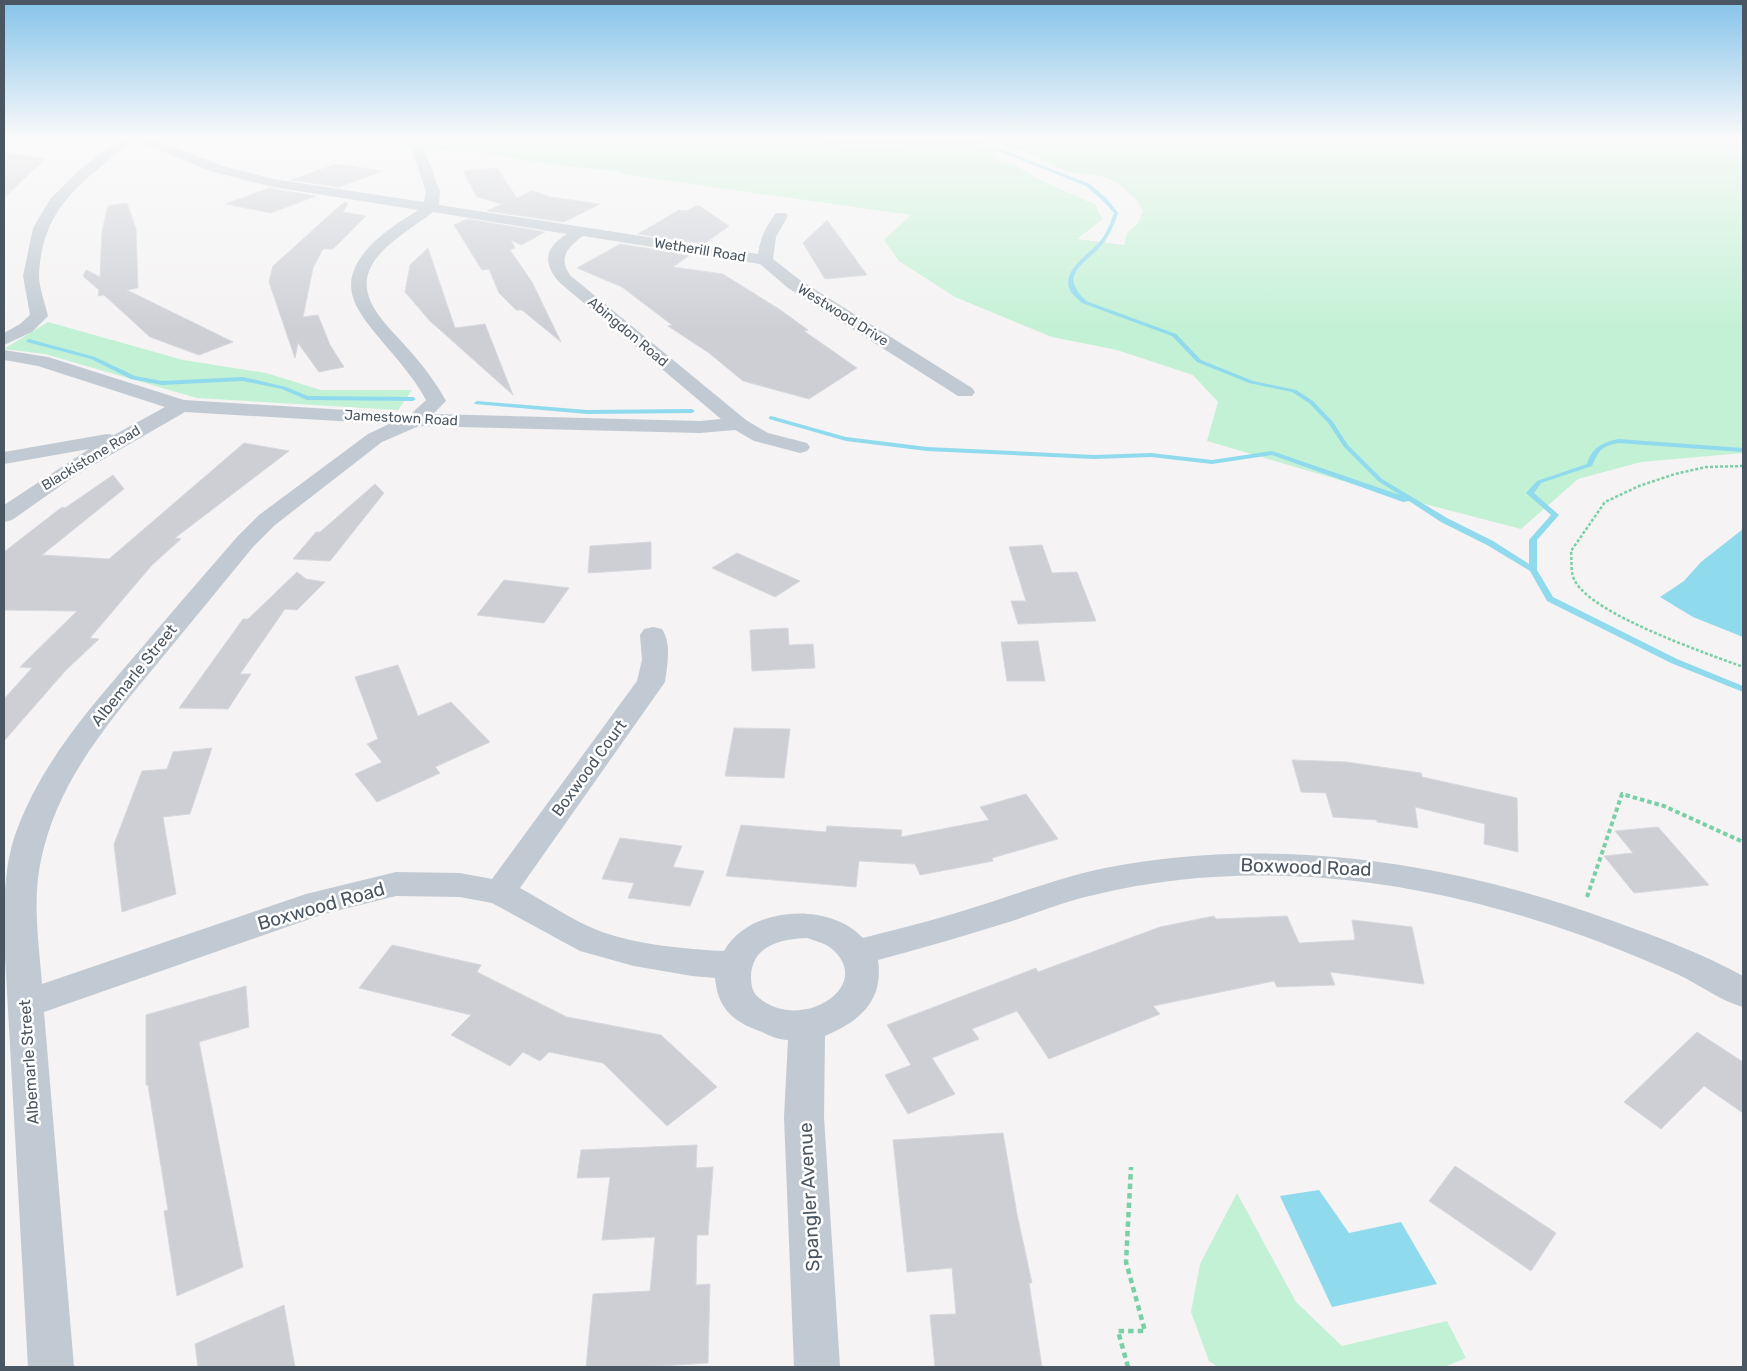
<svg xmlns="http://www.w3.org/2000/svg" width="1747" height="1371" font-family="Rubik,sans-serif">
	<style>
		.green { fill: #c3f1d5 }
		.water { fill: #90daee }
		.lines { fill: none; stroke-linecap: round; stroke-linejoin: round }
		.stream { fill: #90daee; fill-rule: evenodd }
		.building { fill: #cdcfd5; stroke: #d7d9de }
		.path-far2 { stroke: #7ad0a6; stroke-width: 2.5; stroke-dasharray: 3 2; stroke-linecap: butt }
		.path-far1 { stroke: #7ad0a6; stroke-width: 4; stroke-dasharray: 4.5 3; stroke-linecap: butt }
		.path { stroke: #7ad0a6; stroke-width: 4.5; stroke-dasharray: 5.5 4; stroke-linecap: butt }
		.street { fill: #c1cad2; fill-rule: evenodd }
		.secondary { fill: #c1cbd6; fill-rule: evenodd }
		.labels { text-anchor: middle; dominant-baseline: central; stroke-width: 5; stroke-linejoin: round; paint-order: stroke }
		.far-street-label { font-size: 14px; fill: #4a5661; stroke: #fff }
		.street-label { font-size: 16px; fill: #4a5661; stroke: #fff }
		.near-street-label { font-size: 19px; fill: #4a5661; stroke: #fff }
	</style>
	<rect width="100%" height="100%" fill="#f5f3f3"/>
	<g class="green">
		<polygon points="346,137 576,137 697,142 888,146 969,143 997,151 991,155 995,159 1015,165 1036,178 1096,205 1098,212 1103,219 1077,239 1124,245 1127,233 1138,223 1143,211 1138,201 1119,184 1104,177 1064,171 1026,151 983,143 1137,137 1743,137 1743,453 1641,462 1578,479 1521,529 1394,496 1207,441 1218,402 1193,375 1117,350 1052,337 955,297 899,261 884,240 911,215 628,175 618,171 564,166 474,152 393,147"/>
		<polygon points="48,322 183,360 266,373 321,390 412,390 398,410 197,398 45,354 4,349"/>
		<polygon points="1237,1193 1296,1302 1342,1346 1447,1321 1466,1358 1444,1367 1218,1367 1209,1361 1191,1312 1200,1264"/>
	</g>
	<g class="water">
		<polygon points="1743,529 1743,637 1693,617 1660,597 1684,581 1701,562"/>
		<polygon points="1319,1190 1349,1233 1401,1222 1437,1284 1332,1307 1280,1196"/>
	</g>
	<g class="lines">
		<g class="stream">
			<path d="M992 146 1090 184 1108 200 1118 213C1114 225 1110 235 1102 245 1084 265 1058 274 1086 301L1176 334 1201 360 1253 381 1296 390 1313 401 1333 422 1348 445 1382 479 1447 518 1493 541 1529 564V540L1551 515 1526 493 1537 481 1587 464C1592 447 1602 443 1618 439L1743 448V452L1618 443C1600 447 1599 451 1592 466L1541 483 1534 493 1559 515 1537 540V570L1553 597 1677 659 1743 686V692L1671 663 1547 601 1530 571 1487 545 1441 522 1409 501 1403 502 1272 455 1212 464 1151 457 1094 459 927 451 846 441 769 419V417L771 416 846 437 927 447 1094 455 1151 453 1212 460 1272 451 1400 495 1378 481 1344 447 1329 424 1309 403 1292 392 1249 383 1197 362 1172 336 1082 303C1079 300 1074 296 1071 292 1059 271 1089 255 1100 241 1107 233 1110 223 1114 213L1104 202 1086 186 991 148Z"/>
			<polygon points="29,339 95,357 135,376 162,381 243,377 286,387 308,396 413,397 416,399 413,401 307,400 282,389 243,381 162,385 131,379 91,359 27,342 26,341"/>
			<polygon points="477,401 587,410 692,409 695,411 692,413 587,414 475,404 474,403"/>
		</g>
	</g>
	<g class="building">
		<polygon points="4,152 45,159 4,198"/>
		<polygon points="336,164 382,171 339,187 291,180"/>
		<polygon points="497,168 517,198 532,191 551,197 600,204 564,222 487,211 502,204 477,197 463,171"/>
		<polygon points="269,188 273,189 316,196 271,213 225,204"/>
		<polygon points="345,201 348,204 343,212 366,216 333,249 323,249 313,268 303,317 318,315 330,345 344,367 319,372 298,343 295,358 269,282 273,266"/>
		<polygon points="127,203 136,229 138,288 127,290 233,342 199,355 150,337 104,295 98,296 99,290 83,276 86,270 100,277 102,231 108,206"/>
		<polygon points="698,205 729,226 704,244 638,234 679,210 686,211"/>
		<polygon points="467,219 545,232 521,245 511,240 515,248 510,250 532,282 561,342 522,310 516,310 499,293 489,269 482,270 454,225"/>
		<polygon points="827,220 867,275 825,279 803,243"/>
		<polygon points="620,244 690,255 673,267 723,274 779,309 808,330 804,331 857,368 809,399 743,381 709,353 668,326 672,325 622,287 577,268"/>
		<polygon points="428,248 455,328 485,324 513,395 430,321 405,292 410,265"/>
		<polygon points="244,443 289,451 175,538 181,539 152,565 90,638 99,639 66,670 4,741 4,699 32,668 20,667 77,611 4,610 4,552 62,507 65,508 113,475 124,489 42,555 109,559"/>
		<polygon points="375,484 384,493 330,561 293,559 316,532 320,532"/>
		<polygon points="651,542 651,569 588,573 590,546"/>
		<polygon points="1042,545 1052,573 1077,572 1096,621 1018,624 1011,601 1026,601 1009,547"/>
		<polygon points="737,553 800,581 775,597 712,568"/>
		<polygon points="297,572 306,579 325,582 297,610 285,609 240,674 251,674 228,709 179,708 243,619 248,619"/>
		<polygon points="504,580 569,588 544,623 477,615"/>
		<polygon points="788,628 789,645 813,644 815,668 752,671 750,630"/>
		<polygon points="1038,641 1045,681 1007,681 1001,642"/>
		<polygon points="398,665 418,716 451,702 490,742 435,767 440,773 377,802 355,774 382,762 367,744 378,739 355,677"/>
		<polygon points="734,728 790,729 784,778 725,776"/>
		<polygon points="212,748 190,814 163,817 176,894 122,912 114,844 142,771 167,769 173,752"/>
		<polygon points="1292,760 1347,762 1421,773 1422,777 1517,798 1518,852 1484,844 1485,824 1415,807 1418,828 1377,822 1377,820 1333,817 1326,793 1301,792"/>
		<polygon points="1026,794 1058,839 992,858 993,861 920,875 915,864 859,861 856,887 726,876 741,825 826,832 827,826 902,830 901,837 989,820 980,807"/>
		<polygon points="1658,827 1709,885 1634,893 1604,856 1633,853 1615,831"/>
		<polygon points="620,838 682,846 673,867 704,871 690,906 628,898 634,883 602,879"/>
		<polygon points="1214,916 1216,919 1287,916 1299,943 1355,940 1352,920 1412,927 1424,984 1330,972 1335,985 1277,987 1274,981 1153,1006 1160,1014 1049,1059 1017,1011 972,1029 979,1039 932,1058 955,1094 908,1114 885,1075 911,1065 887,1025 1036,968 1038,972 1160,927"/>
		<polygon points="392,945 481,965 477,972 567,1017 661,1035 717,1087 667,1126 603,1063 549,1052 540,1061 523,1052 510,1066 451,1035 471,1015 359,988"/>
		<polygon points="246,986 249,1027 199,1042 243,1267 177,1296 164,1211 168,1210 148,1085 146,1085 146,1015"/>
		<polygon points="1697,1032 1743,1062 1743,1113 1704,1086 1661,1129 1624,1102"/>
		<polygon points="1003,1133 1017,1214 1032,1283 1029,1283 1042,1367 935,1367 930,1315 956,1314 952,1268 907,1272 893,1140"/>
		<polygon points="697,1145 696,1168 713,1167 708,1235 697,1235 696,1285 710,1284 708,1363 644,1367 586,1367 593,1294 650,1291 655,1237 602,1240 610,1177 577,1178 581,1150"/>
		<polygon points="1455,1166 1556,1233 1531,1271 1429,1201"/>
		<polygon points="284,1305 295,1367 198,1367 195,1344"/>
	</g>
	<g class="lines">
		<path class="path-far2" d="M1743 466 1706 467 1675 474 1639 486 1605 502 1571 551C1572 560 1570 573 1575 581 1593 615 1706 653 1743 667"/>
		<polyline class="path-far1" points="1587,897 1622,794 1664,806 1743,842"/>
		<polyline class="path" points="1128,1367 1118,1331 1145,1331 1126,1262 1131,1167"/>
		<path class="street" d="M122 137H149L223 166 273 179 424 202 426 192 412 149 418 145 424 149 440 192 439 205 758 254C760 238 766 226 776 213H786L788 216 776 237 773 259 800 280 972 388 975 392 972 396H958L788 288 760 264 583 236C568 247 557 258 571 276L746 420 768 433 807 443 810 447 807 451 800 453 754 441 735 430 700 433 419 426 382 442 275 525 253 547C221 586 189 625 157 664 108 723 57 782 41 860 32 901 39 943 42 984L306 894 396 872 460 873 492 879 637 681 642 660 640 635 644 629 653 627 662 629C672 644 667 666 665 682L520 888C546 902 575 922 602 932 640 945 684 949 724 951 749 906 829 901 863 938 906 927 949 916 991 902 1028 890 1066 876 1105 868 1277 835 1449 861 1613 921 1657 937 1702 953 1743 976V1007C1721 1001 1700 985 1679 975 1637 956 1592 938 1548 924 1403 877 1244 858 1094 895 1066 901 1039 912 1012 921 968 935 923 948 878 960 884 1001 860 1021 825 1036L824 1117 840 1367H794L784 1117 788 1040C779 1040 770 1036 762 1032 734 1022 718 1010 715 978L692 976 634 966 580 951 492 903 460 897 396 896 324 914 44 1012 74 1367H28L4 939C4 901 4 862 18 827 43 762 88 710 133 658 167 618 202 577 237 537L259 515 368 434 389 424 185 412 76 475 12 520 4 522V505L89 449 4 464V452L107 434 114 435 165 407 38 366 4 360V350L48 357 184 400 411 414 426 400C415 380 400 362 385 345 358 312 333 287 369 247 383 232 401 221 418 210L273 187 213 172 134 140C85 180 42 205 39 275 39 288 45 303 48 316L32 332 4 345V333L20 324 30 315 23 276 33 228 50 199 81 169ZM433 212 567 234C544 248 543 263 559 282L721 419 700 421 433 414 446 401C436 383 424 367 410 351 387 324 346 293 379 255 394 238 415 226 433 212ZM807 938C815 941 826 943 832 949 876 987 799 1034 758 997 752 992 751 984 751 976 752 945 782 939 807 938Z"/>
		<polygon class="secondary" points="666,137 1073,137 1067,141 928,145 672,141"/>
	</g>
	<linearGradient id="sky" x2="0" y2="1"><stop stop-color="#85c3ea"/><stop offset="0.42" stop-color="#fafafa"/><stop offset="1" stop-color="#fafafa" stop-opacity="0"/></linearGradient>
	<rect width="1747" height="329" fill="url(#sky)"/>
	<g class="labels">
		<g class="far-street-label">
			<text transform="translate(700 250) rotate(9)">Wetherill Road</text>
			<text transform="translate(843 315) rotate(32)">Westwood Drive</text>
			<text transform="translate(628 332) rotate(40)">Abingdon Road</text>
			<text transform="translate(401 418) rotate(3)">Jamestown Road</text>
			<text transform="translate(91 458) rotate(-31)">Blackistone Road</text>
		</g>
		<g class="street-label">
			<text transform="translate(134 675) rotate(-51)">Albemarle Street</text>
			<text transform="translate(589 768) rotate(-54)">Boxwood Court</text>
			<text transform="translate(29 1062) rotate(-94)">Albemarle Street</text>
		</g>
		<g class="near-street-label">
			<text transform="translate(1306 867) rotate(2)">Boxwood Road</text>
			<text transform="translate(321 906) rotate(-16)">Boxwood Road</text>
			<text transform="translate(809 1197) rotate(-93)">Spangler Avenue</text>
		</g>
	</g>
	<rect width="1747" height="1371" fill="none" stroke="#4a5661" stroke-width="10"/>
</svg>
